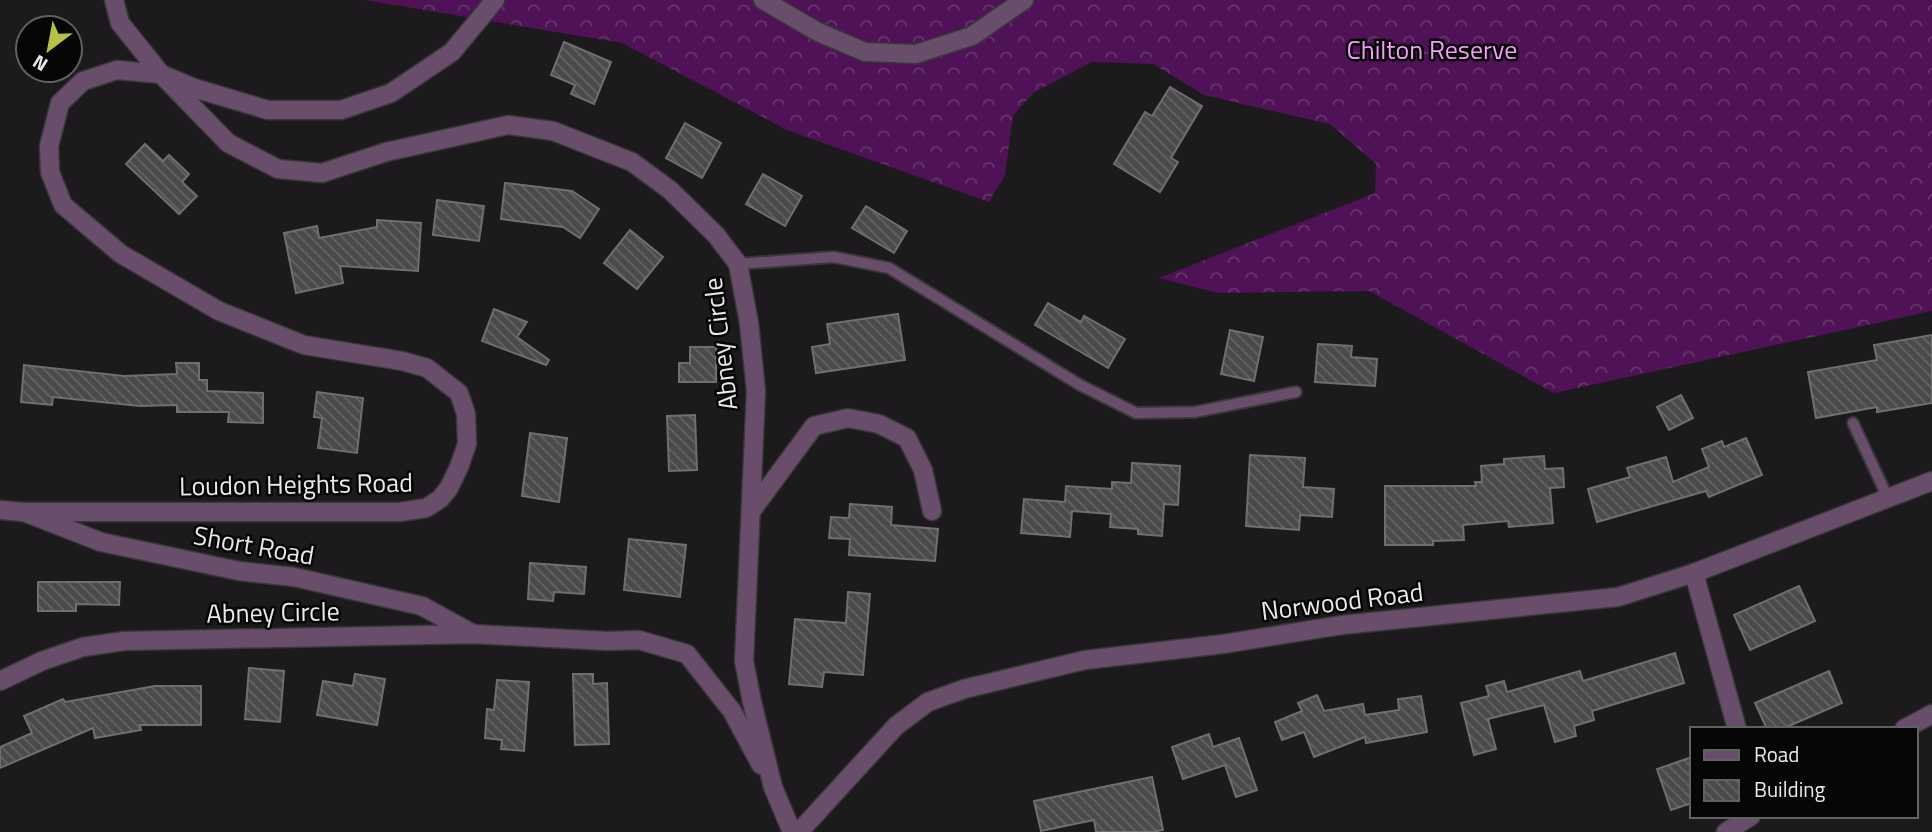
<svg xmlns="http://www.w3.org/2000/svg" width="1932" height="832" font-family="'Titillium Web',sans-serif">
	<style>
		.forest { fill: url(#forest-crowns) }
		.building { fill: url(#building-back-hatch); stroke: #716e71; stroke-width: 2 }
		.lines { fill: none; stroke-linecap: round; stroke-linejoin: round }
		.service-casing { stroke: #393739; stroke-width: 14 }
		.minor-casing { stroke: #393739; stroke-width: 21 }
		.tertiary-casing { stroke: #393739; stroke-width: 21 }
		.service { stroke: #694e6c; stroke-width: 10 }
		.minor { stroke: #694e6c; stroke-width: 18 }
		.tertiary { stroke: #694e6c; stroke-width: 18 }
		.labels { text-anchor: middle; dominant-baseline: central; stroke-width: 5; stroke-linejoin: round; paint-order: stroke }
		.park-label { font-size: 26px; fill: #f29cfa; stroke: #060606 }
		.street-label { font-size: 26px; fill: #eae9ea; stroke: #060606 }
	</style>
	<defs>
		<pattern id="forest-crowns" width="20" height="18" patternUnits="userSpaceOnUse" patternTransform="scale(1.75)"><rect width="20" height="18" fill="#4f1256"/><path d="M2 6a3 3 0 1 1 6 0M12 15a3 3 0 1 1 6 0" fill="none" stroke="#68346e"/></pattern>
		<pattern id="building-back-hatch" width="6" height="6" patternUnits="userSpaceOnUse" patternTransform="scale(1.75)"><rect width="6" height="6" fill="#4b494c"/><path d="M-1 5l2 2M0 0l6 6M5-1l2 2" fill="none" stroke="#656366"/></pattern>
	</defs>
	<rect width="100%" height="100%" fill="#1c1a1c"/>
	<polygon class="forest" points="365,0 1932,0 1932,311 1554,393 1369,291 1218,293 1159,278 1375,193 1376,164 1330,124 1204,95 1153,64 1092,62 1033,93 1013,116 1005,175 989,202 787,130 622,43"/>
	<g class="building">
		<polygon points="564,42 611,62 594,104 571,94 575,85 551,75"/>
		<polygon points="1170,87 1202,106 1171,158 1178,162 1160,192 1114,164 1145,112 1152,116"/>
		<polygon points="685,123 721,143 702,178 666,158"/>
		<polygon points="145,144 163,161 169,155 189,174 182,182 197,196 179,214 126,164"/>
		<polygon points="763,174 802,196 785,226 746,204"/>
		<polygon points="505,183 572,191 599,209 580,238 563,227 501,219"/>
		<polygon points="437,200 484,206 479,241 433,235"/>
		<polygon points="866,206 907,231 894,253 852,228"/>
		<polygon points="377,220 421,223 418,271 340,266 343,283 296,293 284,233 317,226 319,238 377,227"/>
		<polygon points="630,230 663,257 637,289 604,263"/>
		<polygon points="1048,303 1081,322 1084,316 1125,339 1108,368 1035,325"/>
		<polygon points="494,309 527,322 517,337 549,360 546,365 482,341"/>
		<polygon points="898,314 905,360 816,373 812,347 830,344 827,324"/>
		<polygon points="1230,330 1263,337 1254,381 1221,374"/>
		<polygon points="1932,335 1932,403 1877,412 1877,407 1816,418 1808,372 1877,360 1874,345"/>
		<polygon points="1318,344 1352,346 1351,357 1377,359 1375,386 1315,382"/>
		<polygon points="690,347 716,347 716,382 679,382 679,363 690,363"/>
		<polygon points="176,363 199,363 199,380 207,380 207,391 263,393 263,423 228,422 229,412 177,412 177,405 140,406 53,397 52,405 21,402 24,365 124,376 177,374"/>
		<polygon points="317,392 363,398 357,453 318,448 322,418 314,417"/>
		<polygon points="1681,395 1693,418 1669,430 1657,407"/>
		<polygon points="695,415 697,470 669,471 667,416"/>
		<polygon points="530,433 567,438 559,502 522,496"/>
		<polygon points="1746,438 1762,475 1709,497 1706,491 1597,522 1588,489 1630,477 1627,468 1666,457 1673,482 1709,467 1702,449 1722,441 1724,447"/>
		<polygon points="1250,455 1305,458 1303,487 1334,489 1332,517 1300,515 1299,530 1246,526"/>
		<polygon points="1544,456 1545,469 1563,468 1564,487 1550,488 1553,523 1509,527 1508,521 1463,525 1464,540 1433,541 1433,545 1385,545 1385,486 1476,486 1475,482 1482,482 1481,466 1504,464 1504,459"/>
		<polygon points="1132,463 1180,466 1178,505 1164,504 1162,536 1138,534 1138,529 1110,527 1111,514 1072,511 1070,537 1021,533 1024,499 1065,502 1066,486 1112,489 1112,482 1131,483"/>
		<polygon points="850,504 892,507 891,525 938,529 935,561 849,555 850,539 829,538 831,517 849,518"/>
		<polygon points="629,539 686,545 680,597 624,590"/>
		<polygon points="530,563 586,567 584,594 554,592 553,601 528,599"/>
		<polygon points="38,582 120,582 119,605 76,604 76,611 38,611"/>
		<polygon points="1799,586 1815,621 1750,650 1734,615"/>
		<polygon points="848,592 870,594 863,675 824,672 822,687 789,684 795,619 846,623"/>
		<polygon points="1675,653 1684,683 1592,711 1594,720 1574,726 1576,736 1555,742 1544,705 1488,719 1496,749 1474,755 1461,703 1489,696 1486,686 1504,681 1507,692 1580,671 1583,681"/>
		<polygon points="249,668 284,671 280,722 245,719"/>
		<polygon points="1829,671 1842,703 1782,729 1767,729 1755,703"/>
		<polygon points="355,674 385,679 377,725 317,715 323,681 353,686"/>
		<polygon points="573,674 593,674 593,684 607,683 609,744 575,745"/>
		<polygon points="497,680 529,682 524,751 501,749 502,740 485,738 487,709 494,710"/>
		<polygon points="155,686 201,686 201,725 140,725 141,730 95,738 93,728 0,768 0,747 32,733 24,716 63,699 65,702"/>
		<polygon points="1317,695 1324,711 1363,704 1365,715 1399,710 1398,699 1421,696 1427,732 1366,743 1365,737 1314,757 1304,732 1282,740 1275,722 1302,711 1298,703"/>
		<polygon points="1209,734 1213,747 1239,738 1257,790 1236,797 1225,765 1183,779 1172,747"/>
		<polygon points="1692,757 1692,803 1671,810 1657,769"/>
		<polygon points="1152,777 1163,830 1152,832 1096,832 1094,820 1041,831 1034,801"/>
	</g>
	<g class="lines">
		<defs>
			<g id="service">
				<polyline points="738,264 834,257 889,268 1080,385 1136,413 1195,412 1296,392"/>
				<polyline points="1853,423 1888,498"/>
			</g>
			<g id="minor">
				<polyline points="114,0 120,23 161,74 228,143 278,169 322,173 386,152 508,125 553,131 632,162 670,190 716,235 738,264 749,323 756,391 744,661 752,702 773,787 792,832"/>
				<polyline points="752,510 814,426 848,418 879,424 907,438 923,470 932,511"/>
				<polyline points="24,512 101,542 239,571 294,577 422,606 473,634"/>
				<polyline points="1694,573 1737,729"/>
				<polyline points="0,681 42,661 83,647 124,641 473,634 607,641 639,640 687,654 732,711 761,765"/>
				<polyline points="799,832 896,726 928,702 964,689 1085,660 1223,644 1342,625 1618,597 1694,573 1932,481"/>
			</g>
			<g id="tertiary">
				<polyline points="763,0 818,32 865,52 916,54 972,36 1024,0"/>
				<polyline points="0,510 23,512 400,512 426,508 440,499 449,488 459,467 467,444 466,414 459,393 427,368 402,361 304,345 219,311 121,254 63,205 50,172 49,146 60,103 83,81 117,70 161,74 194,88 268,110 341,110 391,93 452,52 495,0"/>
				<polyline points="1904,729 1932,714"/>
				<polyline points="1726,832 1751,816"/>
			</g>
		</defs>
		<use href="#service" class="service-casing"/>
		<use href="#minor" class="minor-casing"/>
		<use href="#tertiary" class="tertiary-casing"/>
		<use href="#service" class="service"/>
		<use href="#minor" class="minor"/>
		<use href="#tertiary" class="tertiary"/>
	</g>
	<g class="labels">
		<g class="park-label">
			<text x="1432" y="49">Chilton Reserve</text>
		</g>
		<g class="street-label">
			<text transform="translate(720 344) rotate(-97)">Abney Circle</text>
			<text transform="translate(296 484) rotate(-1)">Loudon Heights Road</text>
			<text transform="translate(254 545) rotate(10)">Short Road</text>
			<text transform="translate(1342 601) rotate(-7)">Norwood Road</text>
			<text transform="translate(273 612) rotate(-1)">Abney Circle</text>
		</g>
	</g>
	<rect x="1690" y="727" width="228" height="91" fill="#060606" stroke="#616161" stroke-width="2"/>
	<rect x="1704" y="750" width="35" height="10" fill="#694e6c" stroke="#616161" stroke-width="2"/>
	<text x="1754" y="762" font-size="21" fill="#eae9ea">Road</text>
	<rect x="1704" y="780" width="35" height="21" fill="url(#building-back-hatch)" stroke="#616161" stroke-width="2"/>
	<text x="1754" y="797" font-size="21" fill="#eae9ea">Building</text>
	<g transform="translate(49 49) rotate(212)"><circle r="33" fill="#060606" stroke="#616161" stroke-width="2"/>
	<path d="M0-5L12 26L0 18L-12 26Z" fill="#b7c148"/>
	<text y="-10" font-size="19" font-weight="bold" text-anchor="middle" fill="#eae9ea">N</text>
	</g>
</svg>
